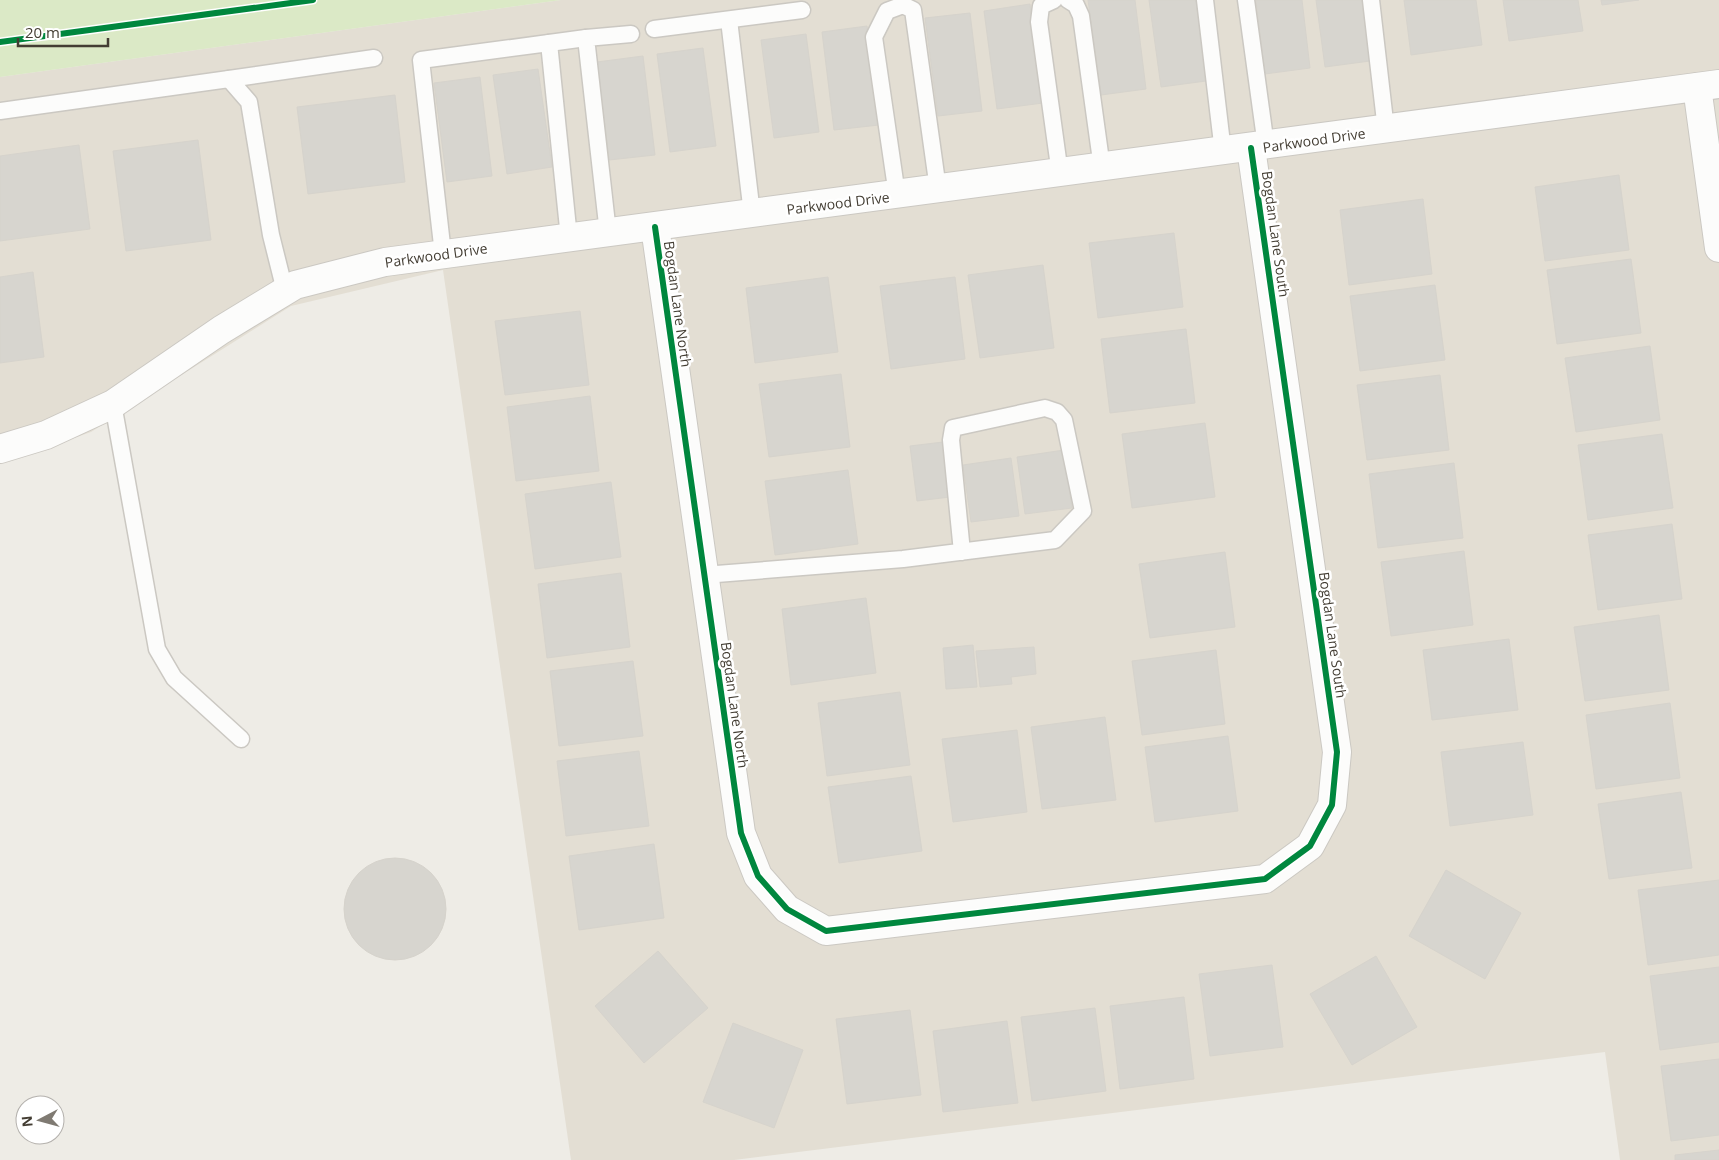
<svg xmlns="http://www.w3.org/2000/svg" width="1719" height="1160" font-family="'Open Sans',sans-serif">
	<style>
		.residential { fill: #e3ded3 }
		.green { fill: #dbe9c6 }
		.building { fill: #d7d5cf; stroke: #d6d3cc }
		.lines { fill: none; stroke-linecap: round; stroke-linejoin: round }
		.service-casing { stroke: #cbc8c2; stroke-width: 19 }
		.minor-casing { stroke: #cbc8c2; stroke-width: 30 }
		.service { stroke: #fcfcfb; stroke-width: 16 }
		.minor { stroke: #fcfcfb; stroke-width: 28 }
		.cycleway-casing { stroke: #fff; stroke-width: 9 }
		.cycleway { stroke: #00873e; stroke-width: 6 }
		.labels { text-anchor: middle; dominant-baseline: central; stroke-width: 5; stroke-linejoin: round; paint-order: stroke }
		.street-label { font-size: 14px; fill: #433d33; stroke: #fff }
	</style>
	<rect width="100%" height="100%" fill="#eeece6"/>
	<polygon class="residential" points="561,0 1719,0 1719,1160 1620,1160 1605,1052 734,1160 571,1160 443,270 291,306 91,432 0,464 0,77"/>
	<polygon class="green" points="0,0 561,0 0,77"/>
	<g class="building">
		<polygon points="1088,0 1135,0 1146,89 1101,95"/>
		<polygon points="1149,0 1196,0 1206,81 1161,87"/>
		<polygon points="1256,0 1302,0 1310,68 1265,74"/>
		<polygon points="1316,0 1362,0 1370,61 1325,67"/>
		<polygon points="1404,0 1476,0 1482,45 1411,55"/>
		<polygon points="1503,0 1578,0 1583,31 1509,41"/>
		<polygon points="1601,0 1639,0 1602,5"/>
		<polygon points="1030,4 1043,103 997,109 984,11"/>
		<polygon points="970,13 982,111 938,116 925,18"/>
		<polygon points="867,26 879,125 834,130 822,32"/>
		<polygon points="806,34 819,132 774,138 761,40"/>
		<polygon points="703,48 716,146 670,152 657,54"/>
		<polygon points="643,56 655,155 609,160 597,62"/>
		<polygon points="538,69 552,167 507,174 493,75"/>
		<polygon points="480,77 492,176 447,182 434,83"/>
		<polygon points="395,95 405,182 308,194 297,107"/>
		<polygon points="198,140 211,240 126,251 113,151"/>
		<polygon points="79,145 90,229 0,241 0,156"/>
		<polygon points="1619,175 1629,250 1545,261 1535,187"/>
		<polygon points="1423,199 1432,274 1349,285 1340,210"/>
		<polygon points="1174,233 1183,307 1098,318 1089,243"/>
		<polygon points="1631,259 1641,333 1557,344 1547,270"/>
		<polygon points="1043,265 1054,348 980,358 968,275"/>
		<polygon points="33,272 44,357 0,363 0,277"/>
		<polygon points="828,277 838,352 755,363 746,288"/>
		<polygon points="955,277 965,359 891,369 880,286"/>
		<polygon points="1435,285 1445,360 1360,371 1350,296"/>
		<polygon points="580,311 589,385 505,395 495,321"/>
		<polygon points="1186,329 1195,403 1110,413 1101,339"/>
		<polygon points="1650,346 1660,420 1576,432 1565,358"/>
		<polygon points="841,374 850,447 769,457 759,384"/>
		<polygon points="1440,375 1449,450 1367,460 1357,385"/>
		<polygon points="590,396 599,471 516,481 507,407"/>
		<polygon points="1205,423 1215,497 1132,508 1122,434"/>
		<polygon points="1662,434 1673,508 1588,520 1578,445"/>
		<polygon points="943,442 950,497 917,501 910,446"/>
		<polygon points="1064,450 1072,508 1025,514 1017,457"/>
		<polygon points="1011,458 1019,516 971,522 963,465"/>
		<polygon points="1454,463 1463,538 1378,548 1369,474"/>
		<polygon points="848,470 858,544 775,555 765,481"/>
		<polygon points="611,482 621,557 535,569 525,494"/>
		<polygon points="1672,524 1682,599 1598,610 1588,535"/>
		<polygon points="1464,551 1473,625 1391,636 1381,562"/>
		<polygon points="1225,552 1235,627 1150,638 1139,564"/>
		<polygon points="621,573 630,647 547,658 538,584"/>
		<polygon points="866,598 876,673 791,685 782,609"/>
		<polygon points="1659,615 1669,690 1585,701 1574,627"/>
		<polygon points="1509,639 1518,710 1432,720 1423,650"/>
		<polygon points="973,645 977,687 946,689 943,648"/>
		<polygon points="1034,647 1036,674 1011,677 1012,684 980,687 976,651"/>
		<polygon points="1216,650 1225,724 1142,735 1132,661"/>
		<polygon points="633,661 643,736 559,746 550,671"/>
		<polygon points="900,692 910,765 827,776 818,703"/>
		<polygon points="1670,703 1680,778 1596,789 1586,715"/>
		<polygon points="1105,717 1116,800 1042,809 1031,727"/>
		<polygon points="1017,730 1027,812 953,822 942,739"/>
		<polygon points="1228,736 1238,811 1155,822 1145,747"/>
		<polygon points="1523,742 1533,815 1450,826 1441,752"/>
		<polygon points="639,751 649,826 566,836 557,761"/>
		<polygon points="911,776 922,851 839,863 828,787"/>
		<polygon points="1681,792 1692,868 1609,879 1598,804"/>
		<polygon points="654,844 664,918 579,930 569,856"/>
		<circle cx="395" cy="909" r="51"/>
		<polygon points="1446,870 1521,913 1485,979 1409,936"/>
		<polygon points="1719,880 1719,955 1648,965 1638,890"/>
		<polygon points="658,951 708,1008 644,1063 595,1006"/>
		<polygon points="1376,956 1417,1027 1352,1065 1310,994"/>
		<polygon points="1272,965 1283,1047 1210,1056 1199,974"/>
		<polygon points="1719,967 1719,1042 1660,1050 1650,976"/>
		<polygon points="1184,997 1194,1079 1120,1089 1110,1006"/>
		<polygon points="1095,1008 1106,1091 1032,1101 1021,1017"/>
		<polygon points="910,1010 921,1095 847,1104 836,1019"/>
		<polygon points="1007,1021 1018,1103 943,1112 933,1031"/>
		<polygon points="733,1023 803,1050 774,1128 703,1102"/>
		<polygon points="1719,1059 1719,1135 1671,1141 1661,1066"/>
		<polygon points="1719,1150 1719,1160 1675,1160 1675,1155"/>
	</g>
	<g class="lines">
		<defs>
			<g id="service">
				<polyline points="1054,0 1041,6 1039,22 1060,174"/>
				<polyline points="1068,0 1076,5 1081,16 1102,168"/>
				<polyline points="1205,0 1223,152"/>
				<polyline points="1246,0 1266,146"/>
				<polyline points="1371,0 1386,130"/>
				<polyline points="729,20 752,214"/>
				<polyline points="654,29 802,10"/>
				<polyline points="229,79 374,58"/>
				<polyline points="0,111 229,79 249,102 271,235 285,291"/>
				<polyline points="897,195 874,37 887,11 903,5 913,10 938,189"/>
				<polyline points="608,233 586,38 631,34"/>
				<polyline points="569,238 549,43 586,38"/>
				<polyline points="443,254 421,60 549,43"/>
				<polyline points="113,404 157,649 174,678 241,739"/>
				<polyline points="704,575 903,559 1055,540 1083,511 1064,420 1057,412 1045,408 953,428 951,440 962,552"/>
			</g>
			<g id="minor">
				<polyline points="1697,87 1719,248"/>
				<polyline points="655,227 741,833 758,876 787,909 826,931 1265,879 1310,846 1332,805 1337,752 1251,148"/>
				<polyline points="0,449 46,435 113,404 221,330 295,285 385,262 1719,84"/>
			</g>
		</defs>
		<use href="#service" class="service-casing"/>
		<use href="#minor" class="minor-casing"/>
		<use href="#service" class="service"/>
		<use href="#minor" class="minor"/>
		<defs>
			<g id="cycleway">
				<polyline points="0,42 313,0"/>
				<polyline points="655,227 741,833 758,876 787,909 826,931 1265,879 1310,846 1332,805 1337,752 1251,148"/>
			</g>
		</defs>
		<use href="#cycleway" class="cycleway-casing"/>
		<use href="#cycleway" class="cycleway"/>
	</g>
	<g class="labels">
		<g class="street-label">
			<text transform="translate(1314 140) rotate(-8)">Parkwood Drive</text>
			<text transform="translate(838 203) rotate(-7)">Parkwood Drive</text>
			<text transform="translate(1276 234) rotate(82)">Bogdan Lane South</text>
			<text transform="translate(436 255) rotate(-8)">Parkwood Drive</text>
			<text transform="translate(678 304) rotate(82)">Bogdan Lane North</text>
			<text transform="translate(1333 635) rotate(82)">Bogdan Lane South</text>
			<text transform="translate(735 705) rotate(82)">Bogdan Lane North</text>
		</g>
	</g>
	<g transform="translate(40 1120) rotate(264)"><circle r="24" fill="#ffffff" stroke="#b4b1ad"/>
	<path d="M0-4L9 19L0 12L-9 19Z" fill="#7f7a72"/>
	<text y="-8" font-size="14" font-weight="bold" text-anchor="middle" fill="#433d33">N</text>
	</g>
	<path d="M18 38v8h90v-8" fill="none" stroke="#433d33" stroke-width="2.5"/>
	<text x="25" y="38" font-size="15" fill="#433d33" stroke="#ffffff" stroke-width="4" paint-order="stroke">20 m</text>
</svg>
